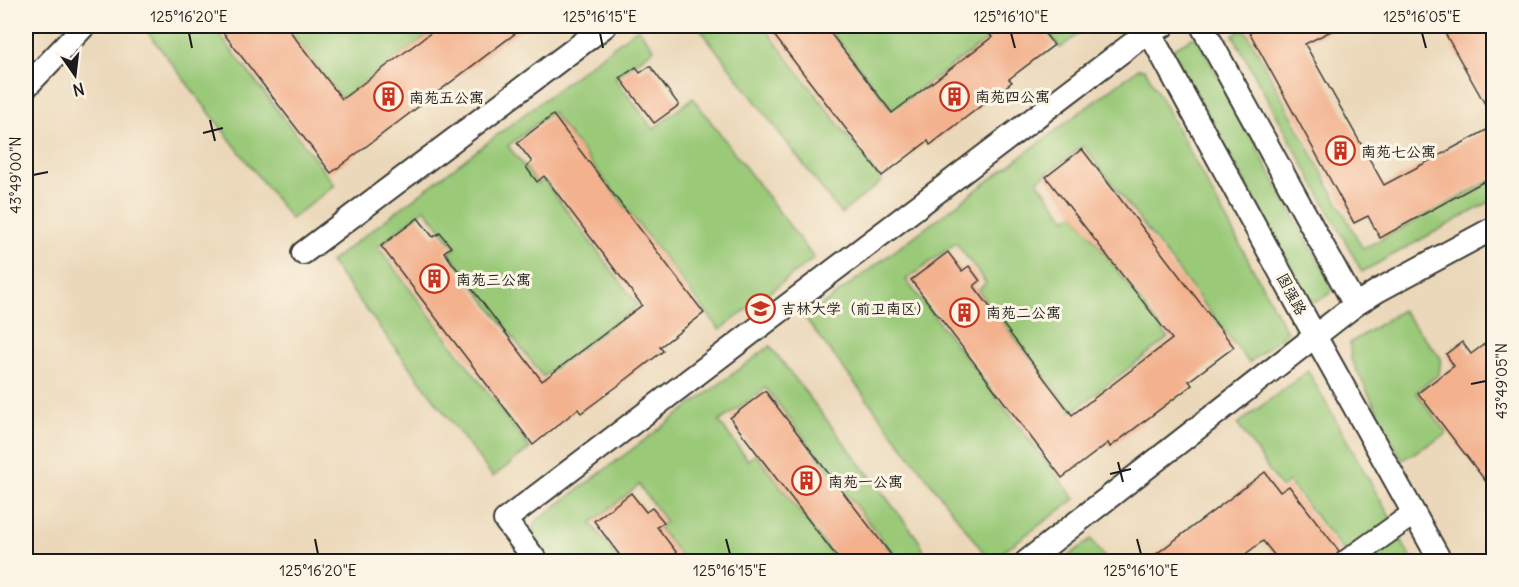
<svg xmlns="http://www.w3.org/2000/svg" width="1519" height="587" font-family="Delius,'LXGW WenKai TC',sans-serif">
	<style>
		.built { fill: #ebd8ba }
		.green { fill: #9ac978; stroke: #5b724a; stroke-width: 1.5 }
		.building { fill: #f3b18d }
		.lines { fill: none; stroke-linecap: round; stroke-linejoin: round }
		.minor-casing { stroke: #3b3a34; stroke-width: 26 }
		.minor { stroke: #fff; stroke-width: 22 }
		.ticks { fill: none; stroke: #1c1c1c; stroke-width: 2 }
		.labels { text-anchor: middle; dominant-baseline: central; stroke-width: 6; stroke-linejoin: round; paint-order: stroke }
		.poi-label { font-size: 15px; fill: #1c1c1c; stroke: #fcf5e5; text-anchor: start }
		.street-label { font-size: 15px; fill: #1c1c1c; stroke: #fcf5e5 }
		.neatline { fill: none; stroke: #1c1c1c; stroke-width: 2 }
		.ticks-label { font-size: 15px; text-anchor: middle; fill: #1c1c1c }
	</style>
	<rect width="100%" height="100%" fill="#fcf5e5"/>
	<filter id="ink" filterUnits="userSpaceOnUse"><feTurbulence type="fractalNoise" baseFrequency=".0167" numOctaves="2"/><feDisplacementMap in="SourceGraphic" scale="12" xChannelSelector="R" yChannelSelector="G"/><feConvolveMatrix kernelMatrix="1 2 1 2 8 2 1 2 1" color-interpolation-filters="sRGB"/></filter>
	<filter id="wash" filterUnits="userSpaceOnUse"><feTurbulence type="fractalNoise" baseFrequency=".008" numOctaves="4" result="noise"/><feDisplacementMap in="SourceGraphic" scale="24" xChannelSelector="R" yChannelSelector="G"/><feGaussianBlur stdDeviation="1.35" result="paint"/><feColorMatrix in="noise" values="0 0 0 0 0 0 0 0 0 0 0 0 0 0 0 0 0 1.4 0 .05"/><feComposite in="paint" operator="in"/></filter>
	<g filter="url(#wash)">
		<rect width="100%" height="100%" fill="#eae2bf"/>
		<rect class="built" x="26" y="26" width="1467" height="535"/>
		<g class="green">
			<polygon points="143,26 213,26 335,185 291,219"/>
			<polygon points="286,26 440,26 342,99"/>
			<polygon points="698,26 763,26 882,181 841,214"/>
			<polygon points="827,26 981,26 990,37 892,110"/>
			<polygon points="1043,26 1089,26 1060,48"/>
			<polygon points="638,28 654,49 615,78 653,129 693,98 814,258 720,330 552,112 508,146 538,184 544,180 638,305 543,377 449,253 455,248 425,209 378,247 530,448 493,477 330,262"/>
			<polygon points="1245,29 1363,249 1493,179 1493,200 1362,272 1233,35"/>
			<polygon points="1192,38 1197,38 1332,286 1331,293 1316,302 1309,299 1173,52 1174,48"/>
			<polygon points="1138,69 1145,69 1287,332 1249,363 1083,146 1037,181 1066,219 1074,213 1168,338 1072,412 978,290 986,283 956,243 906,280 1075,499 990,561 805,318"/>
			<polygon points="1402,310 1441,358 1439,374 1416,392 1447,434 1402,460 1351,359 1350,343"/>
			<polygon points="770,346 918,539 929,561 898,561 766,388 719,422 748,460 756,454 837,561 685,561 659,528 666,522 639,485 591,523 620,561 547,561 531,536 535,522"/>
			<polygon points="1308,371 1392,521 1345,553 1289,482 1281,488 1238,424"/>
			<polygon points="1397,534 1413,561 1360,562"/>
			<polygon points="1091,539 1107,561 1062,561"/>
		</g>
		<g id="blocks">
			<g class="building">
				<polygon points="218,26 286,26 342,99 440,26 525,26 331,173"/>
				<polygon points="767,26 825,26 892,113 992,37 983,26 1039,26 1054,45 1009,79 1012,82 930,145 928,141 882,176"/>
				<polygon points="1246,26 1341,26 1305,44 1384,185 1494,126 1494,176 1380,238 1368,216 1354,223"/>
				<polygon points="1441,26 1490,26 1494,33 1494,120"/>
				<polygon points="650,66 679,105 654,123 620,78 636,67 640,73"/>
				<polygon points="553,115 704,313 660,347 663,351 619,385 581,413 578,409 533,445 381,246 418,218 433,237 440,233 451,247 444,252 542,381 642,305 544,176 537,182 526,167 532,162 517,143"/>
				<polygon points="1082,149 1234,347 1189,381 1192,385 1110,447 1108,443 1062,478 911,280 948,252 962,271 969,266 980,281 974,286 1072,415 1172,339 1046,177"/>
				<polygon points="1494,337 1494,492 1418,393 1454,366 1446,354 1462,342 1471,354"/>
				<polygon points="765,391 896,561 840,561 756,452 730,418"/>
				<polygon points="1265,472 1280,492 1289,486 1339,551 1334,561 1279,561 1263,541 1236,561 1147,561"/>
				<polygon points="631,493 646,512 652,508 664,522 657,527 683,561 624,561 594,521"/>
			</g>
		</g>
	</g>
	<g filter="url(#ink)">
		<use href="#blocks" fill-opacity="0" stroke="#3b3a34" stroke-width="1.5"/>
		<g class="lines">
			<defs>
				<g id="minor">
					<polyline points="1146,26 1315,336 1441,562"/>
					<polyline points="1202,26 1355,305"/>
					<polyline points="26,87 84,26"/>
					<polyline points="303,253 605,26"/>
					<polyline points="1347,561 1413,514"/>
					<polyline points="537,562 505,520 1149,31 1163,26"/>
					<polyline points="1026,562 1355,305 1379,290 1494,228"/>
				</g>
			</defs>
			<use href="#minor" class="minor-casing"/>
			<use href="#minor" class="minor"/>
		</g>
	</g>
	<path class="ticks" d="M189 33 192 48M600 33 603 48M1011 33 1015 48M1422 33 1426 48M210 120 215 141M203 133 223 128M33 175 48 172M1471 384 1486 381M1118 462 1123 482M1110 474 1131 469M315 539 318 554M726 539 730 554M1137 539 1141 554"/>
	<defs>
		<symbol id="building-ring" viewBox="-11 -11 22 22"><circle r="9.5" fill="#fcf5e5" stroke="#c8321e" stroke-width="1.5"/><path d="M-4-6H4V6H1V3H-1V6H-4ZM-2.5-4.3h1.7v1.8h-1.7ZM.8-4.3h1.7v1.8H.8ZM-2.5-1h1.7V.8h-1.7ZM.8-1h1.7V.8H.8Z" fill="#c8321e"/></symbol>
		<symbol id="university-ring" viewBox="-11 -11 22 22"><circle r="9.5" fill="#fcf5e5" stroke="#c8321e" stroke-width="1.5"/><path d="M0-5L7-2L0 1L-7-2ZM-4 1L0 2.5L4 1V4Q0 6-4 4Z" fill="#c8321e"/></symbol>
	</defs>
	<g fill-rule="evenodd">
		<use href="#building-ring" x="938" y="80" width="33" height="33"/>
		<use href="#building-ring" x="372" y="80" width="33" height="33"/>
		<use href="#building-ring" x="1324" y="134" width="33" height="33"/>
		<use href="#building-ring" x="418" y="262" width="33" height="33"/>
		<use href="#university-ring" x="744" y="292" width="33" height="33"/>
		<use href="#building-ring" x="948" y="296" width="33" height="33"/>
		<use href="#building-ring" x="790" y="464" width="33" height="33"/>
	</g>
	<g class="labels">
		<g class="poi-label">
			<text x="975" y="96">南苑四公寓</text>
			<text x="409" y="97">南苑五公寓</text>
			<text x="1361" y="151">南苑七公寓</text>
			<text x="456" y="279">南苑三公寓</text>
			<text x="781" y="308">吉林大学（前卫南区）</text>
			<text x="986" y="312">南苑二公寓</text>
			<text x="828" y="481">南苑一公寓</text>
		</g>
		<g class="street-label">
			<text transform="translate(1292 294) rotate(62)">图强路</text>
		</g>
	</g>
	<rect width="1519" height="587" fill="none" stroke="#fcf5e5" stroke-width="66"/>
	<g transform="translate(75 75) rotate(166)" stroke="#fcf5e5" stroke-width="4.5" paint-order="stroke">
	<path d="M0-4.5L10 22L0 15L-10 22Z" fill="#1c1c1c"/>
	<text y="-9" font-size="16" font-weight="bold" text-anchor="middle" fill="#1c1c1c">N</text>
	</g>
	<rect x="33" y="33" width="1453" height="521" class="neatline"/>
	<g class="ticks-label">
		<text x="189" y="22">125°16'20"E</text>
		<text x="600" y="22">125°16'15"E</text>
		<text x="1011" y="22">125°16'10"E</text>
		<text x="1422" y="22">125°16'05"E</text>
		<text transform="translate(16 175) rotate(-90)" y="5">43°49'00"N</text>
		<text transform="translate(1502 381) rotate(-90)" y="5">43°49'05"N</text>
		<text x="318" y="576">125°16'20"E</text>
		<text x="730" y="576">125°16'15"E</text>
		<text x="1141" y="576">125°16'10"E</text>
	</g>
</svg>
